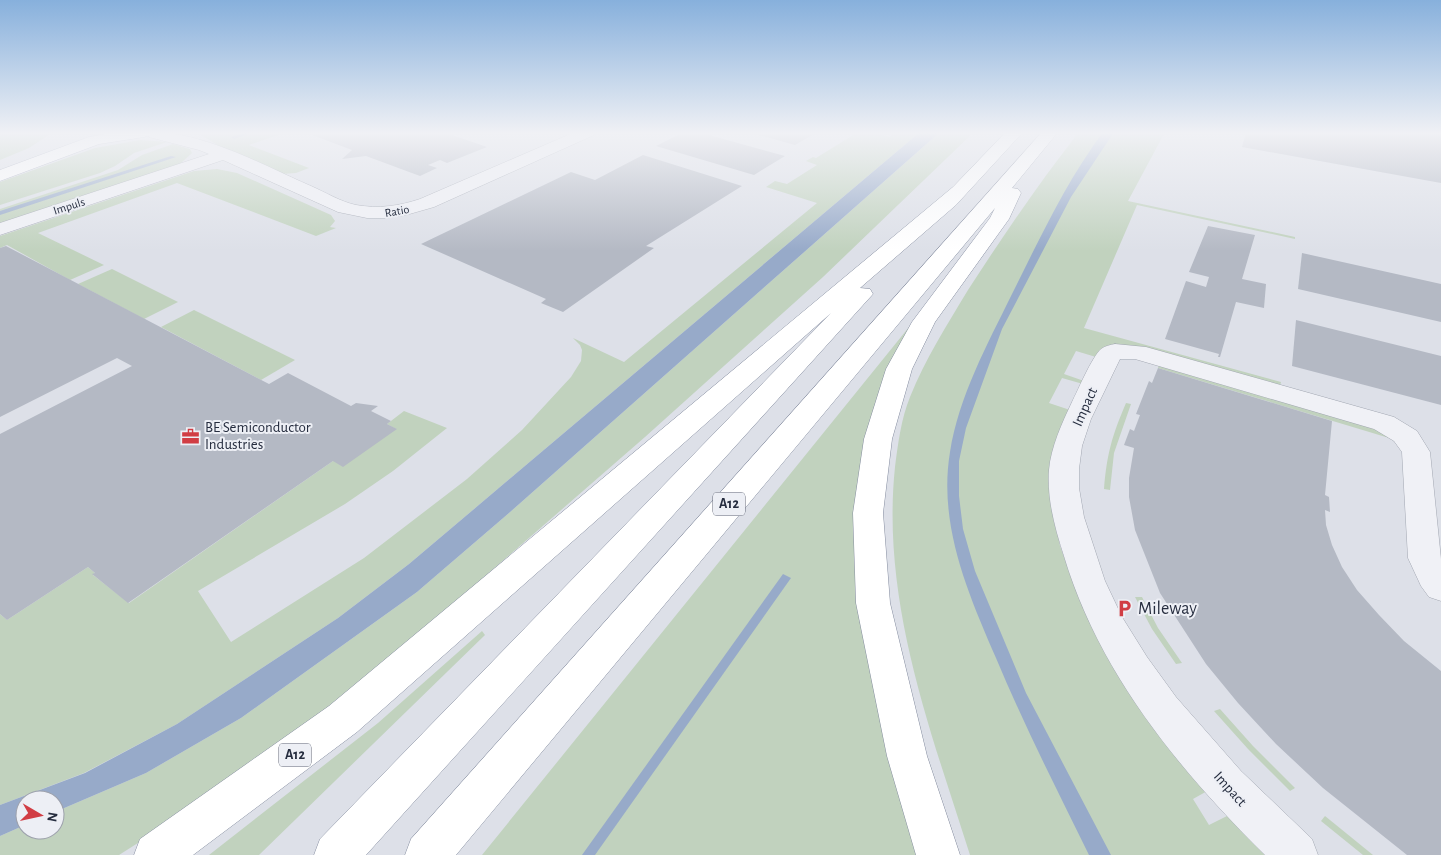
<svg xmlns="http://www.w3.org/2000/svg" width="1441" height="855" font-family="'Alegreya Sans',sans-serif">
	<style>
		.green { fill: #c1d2be }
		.water { fill: #97aac9 }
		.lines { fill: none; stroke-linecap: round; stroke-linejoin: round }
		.stream { fill: #97aac9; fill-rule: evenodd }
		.building { fill: #b4b9c4 }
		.minor-casing { stroke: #a2a7b2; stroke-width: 1 }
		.major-casing { stroke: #9ca3b4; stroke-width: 1 }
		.highway-casing { stroke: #848c9f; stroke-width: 1 }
		.minor { fill: #f0f1f6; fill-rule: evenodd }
		.major { fill: #fff; fill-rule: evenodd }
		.highway { fill: #fff; fill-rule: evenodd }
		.labels { text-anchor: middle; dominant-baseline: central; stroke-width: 4; stroke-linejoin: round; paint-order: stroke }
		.far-street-label { font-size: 12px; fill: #262d3f; stroke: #edeff5 }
		.shield { fill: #edeff5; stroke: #626776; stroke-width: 1 }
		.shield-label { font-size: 14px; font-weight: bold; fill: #262d3f }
		.street-label { font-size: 15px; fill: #262d3f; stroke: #edeff5 }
		.poi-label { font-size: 15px; fill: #262d3f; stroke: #edeff5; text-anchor: start }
		.near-poi-label { font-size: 18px; fill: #262d3f; stroke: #edeff5; text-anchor: start }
	</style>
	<rect width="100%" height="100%" fill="#dde0e8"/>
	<g class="green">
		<polygon points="0,132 49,132 50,134 29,148 0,160"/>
		<polygon points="212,132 287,132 249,145 309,168 296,173 281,174 219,146 201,135"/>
		<polygon points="858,132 869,132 889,137 896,132 920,132 409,564 338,618 177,724 84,773 0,805 0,614 7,620 88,567 95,573 93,575 129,603 333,461 396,429 387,424 404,411 447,428 393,471 345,504 198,591 231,642 364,558 467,479 522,430 571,377 581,361 582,350 580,345 573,338 624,362 817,203 766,187 775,181 787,184 817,165 806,161 813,157 816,158"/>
		<polygon points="940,132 974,132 823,277 645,437 429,625 304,726 212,796 119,855 0,855 0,836 25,825 25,830 55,830 55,812 146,773 241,718 417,592 509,513"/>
		<path d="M1079 132H1165L1128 201 1295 237V239L1137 205 1084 328 1281 382 1280 386 1141 348C1119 343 1114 345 1096 357L1076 351 1064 374 1084 381 1083 384 1062 378 1049 403 1070 410 1053 510 1060 546 1079 597 1209 790 1193 799 1209 825 1231 814 1275 855H970C930 729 881 601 895 467 898 444 901 419 910 397 925 359 947 325 968 290 1003 236 1039 183 1079 132Z"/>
		<polygon points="140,140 167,142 134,153 115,166 100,173 0,205 0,182 95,148"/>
		<polygon points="173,144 190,149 192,153 180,164 0,224 0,209 118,170 142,155"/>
		<polygon points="217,169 237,173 331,215 335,221 330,227 336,228 316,236 177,183 38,233 104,265 70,280 7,245 0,248 0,236 182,175 194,171"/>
		<polygon points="112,269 178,302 144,319 78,284"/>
		<polygon points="939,290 867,440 923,855 482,855"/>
		<polygon points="194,310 295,360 261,380 161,327"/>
		<polygon points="1159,365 1379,429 1399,441 1158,368"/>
		<path d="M1126 403 1131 404 1114 453 1110 490 1104 489C1107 453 1112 436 1126 403Z"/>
		<polygon points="1135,597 1142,597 1158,628 1182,663 1176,664 1152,629"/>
		<polygon points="482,631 485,635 259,855 209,855 378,723"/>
		<polygon points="1220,709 1253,746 1295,788 1290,791 1248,749 1214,711"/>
		<polygon points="1325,816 1373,855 1363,855 1321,821"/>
	</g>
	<g class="water">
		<polygon points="920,132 940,132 509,513 417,592 241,718 146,773 55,812 55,800 25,800 25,825 0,836 0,805 85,773 177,724 338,618 409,564"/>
		<path d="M1103 132H1114L1071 197 1002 329 966 428 959 461V496L963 529 975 571 1026 693 1111 855H1089C1057 790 1024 725 996 658 968 593 938 525 950 452 959 396 987 345 1012 294 1040 238 1066 182 1103 132Z"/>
		<polygon points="783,574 791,578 595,855 582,855"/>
	</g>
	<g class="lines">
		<g class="stream">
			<polygon points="247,132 254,132 234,139 231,137"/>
			<polygon points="171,156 176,157 0,215 0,211"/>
		</g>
	</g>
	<g class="building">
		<polygon points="310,132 443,132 487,147 447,163 440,160 428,165 437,168 420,176 366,156 342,159 352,150 307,133"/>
		<polygon points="684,132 698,132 785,156 754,175 656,146"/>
		<polygon points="748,132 817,132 795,145"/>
		<polygon points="1246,132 1441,132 1441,183 1242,147"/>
		<polygon points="643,155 742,186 646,246 654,248 563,312 541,303 546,299 421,244 571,172 595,180"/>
		<polygon points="1208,226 1255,235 1242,279 1266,284 1264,308 1236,302 1220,357 1218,357 1219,354 1165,339 1186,281 1206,287 1209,277 1189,272"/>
		<polygon points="6,246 269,384 288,373 351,406 356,403 378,406 371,411 391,421 387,424 397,429 343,467 333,461 128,603 92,574 95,573 88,567 7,620 0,614 0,434 132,366 117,358 0,417 0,248"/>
		<polygon points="1302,253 1441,284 1441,322 1298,289"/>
		<polygon points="1296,320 1441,356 1441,405 1292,366"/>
		<polygon points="1158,368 1332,421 1325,495 1329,497 1330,512 1325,510 1326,525 1332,545 1342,567 1357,590 1379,615 1404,641 1441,671 1441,855 1407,855 1323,788 1276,744 1238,703 1206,664 1160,593 1135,530 1129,497 1129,478 1134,448 1124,445 1130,429 1134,431 1140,415 1136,414 1149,381 1152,383"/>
	</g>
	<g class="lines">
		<defs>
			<g id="minor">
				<path d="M149 132C205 132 260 164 311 186 325 192 341 202 356 205 379 209 399 206 420 199L575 132H596L594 135 434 207 406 215 386 218H367L338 212 223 160 0 235V223L209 154 199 150 149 137 147 134Z"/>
				<path d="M1115 344 1146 347 1394 417 1417 431 1430 452 1441 559V601L1429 597 1421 586 1408 558 1402 452 1394 441 1374 429 1135 359H1120L1091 419 1082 446 1079 469V488L1084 517 1105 581 1122 617 1147 657 1176 697 1241 771 1312 839 1318 855H1265C1179 770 1099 673 1064 556 1055 528 1047 500 1049 470 1051 447 1062 423 1072 402 1078 390 1092 357 1101 349 1105 346 1110 345 1115 344Z"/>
			</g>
			<polygon id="major" points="117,132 152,132 150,135 144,137 99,144 0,181 0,170 89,137"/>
			<g id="highway">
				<polygon points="1006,132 1023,132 956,205 860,288 870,289 873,294 366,855 314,855 320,839 831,313 357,732 193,855 134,855 140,839 329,706 953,187"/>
				<polygon points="1042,132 1058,132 1012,188 1018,189 1021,193 1009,219 935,322 912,369 892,439 883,513 890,603 927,756 960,855 916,855 887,756 856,603 853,513 864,439 886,369 912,322 990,218 995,208 456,855 405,855 411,839"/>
			</g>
		</defs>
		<use href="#minor" class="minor-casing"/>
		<use href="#major" class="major-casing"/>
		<use href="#highway" class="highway-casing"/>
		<use href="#minor" class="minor"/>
		<use href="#major" class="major"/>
		<use href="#highway" class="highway"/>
	</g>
	<linearGradient id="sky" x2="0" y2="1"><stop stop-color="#87b0dc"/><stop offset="0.53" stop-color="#f0f1f5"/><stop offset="1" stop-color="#f0f1f5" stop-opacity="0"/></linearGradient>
	<rect width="1441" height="251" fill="url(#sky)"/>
	<defs>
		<symbol id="office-bare" viewBox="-9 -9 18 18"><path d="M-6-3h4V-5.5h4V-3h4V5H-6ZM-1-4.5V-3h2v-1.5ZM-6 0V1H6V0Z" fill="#d13d44" stroke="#edeff5" stroke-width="2.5" paint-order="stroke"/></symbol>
		<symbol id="parking-bare" viewBox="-9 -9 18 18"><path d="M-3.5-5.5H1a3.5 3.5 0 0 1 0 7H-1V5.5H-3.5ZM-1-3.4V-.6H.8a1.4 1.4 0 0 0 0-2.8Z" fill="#d13d44" stroke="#edeff5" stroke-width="2.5" paint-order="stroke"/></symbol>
	</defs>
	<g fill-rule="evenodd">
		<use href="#office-bare" x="178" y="424" width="25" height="25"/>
		<use href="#parking-bare" x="1112" y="596" width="25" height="25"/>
	</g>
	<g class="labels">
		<g class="far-street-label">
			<text transform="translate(69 206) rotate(-18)">Impuls</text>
			<text transform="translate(397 211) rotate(-10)">Ratio</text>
		</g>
		<g class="shield">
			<rect x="713" y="492.5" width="32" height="23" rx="4"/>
			<rect x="279" y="743.5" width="32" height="23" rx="4"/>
		</g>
		<g class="shield-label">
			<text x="729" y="504">A12</text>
			<text x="295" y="755">A12</text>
		</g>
		<g class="street-label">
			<text transform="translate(1085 407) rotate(-66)">Impact</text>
			<text transform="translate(1230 789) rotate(48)">Impact</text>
		</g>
		<g class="poi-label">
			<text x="205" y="427">BE Semiconductor<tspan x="205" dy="17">Industries</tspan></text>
		</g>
		<g class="near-poi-label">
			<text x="1138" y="609">Mileway</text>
		</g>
	</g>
	<g transform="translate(40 815) rotate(99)"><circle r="24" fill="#edeff5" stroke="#9da1ac"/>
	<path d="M0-4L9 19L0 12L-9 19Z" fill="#d13d44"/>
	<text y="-8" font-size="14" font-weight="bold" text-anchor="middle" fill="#262d3f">N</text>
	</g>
</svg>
